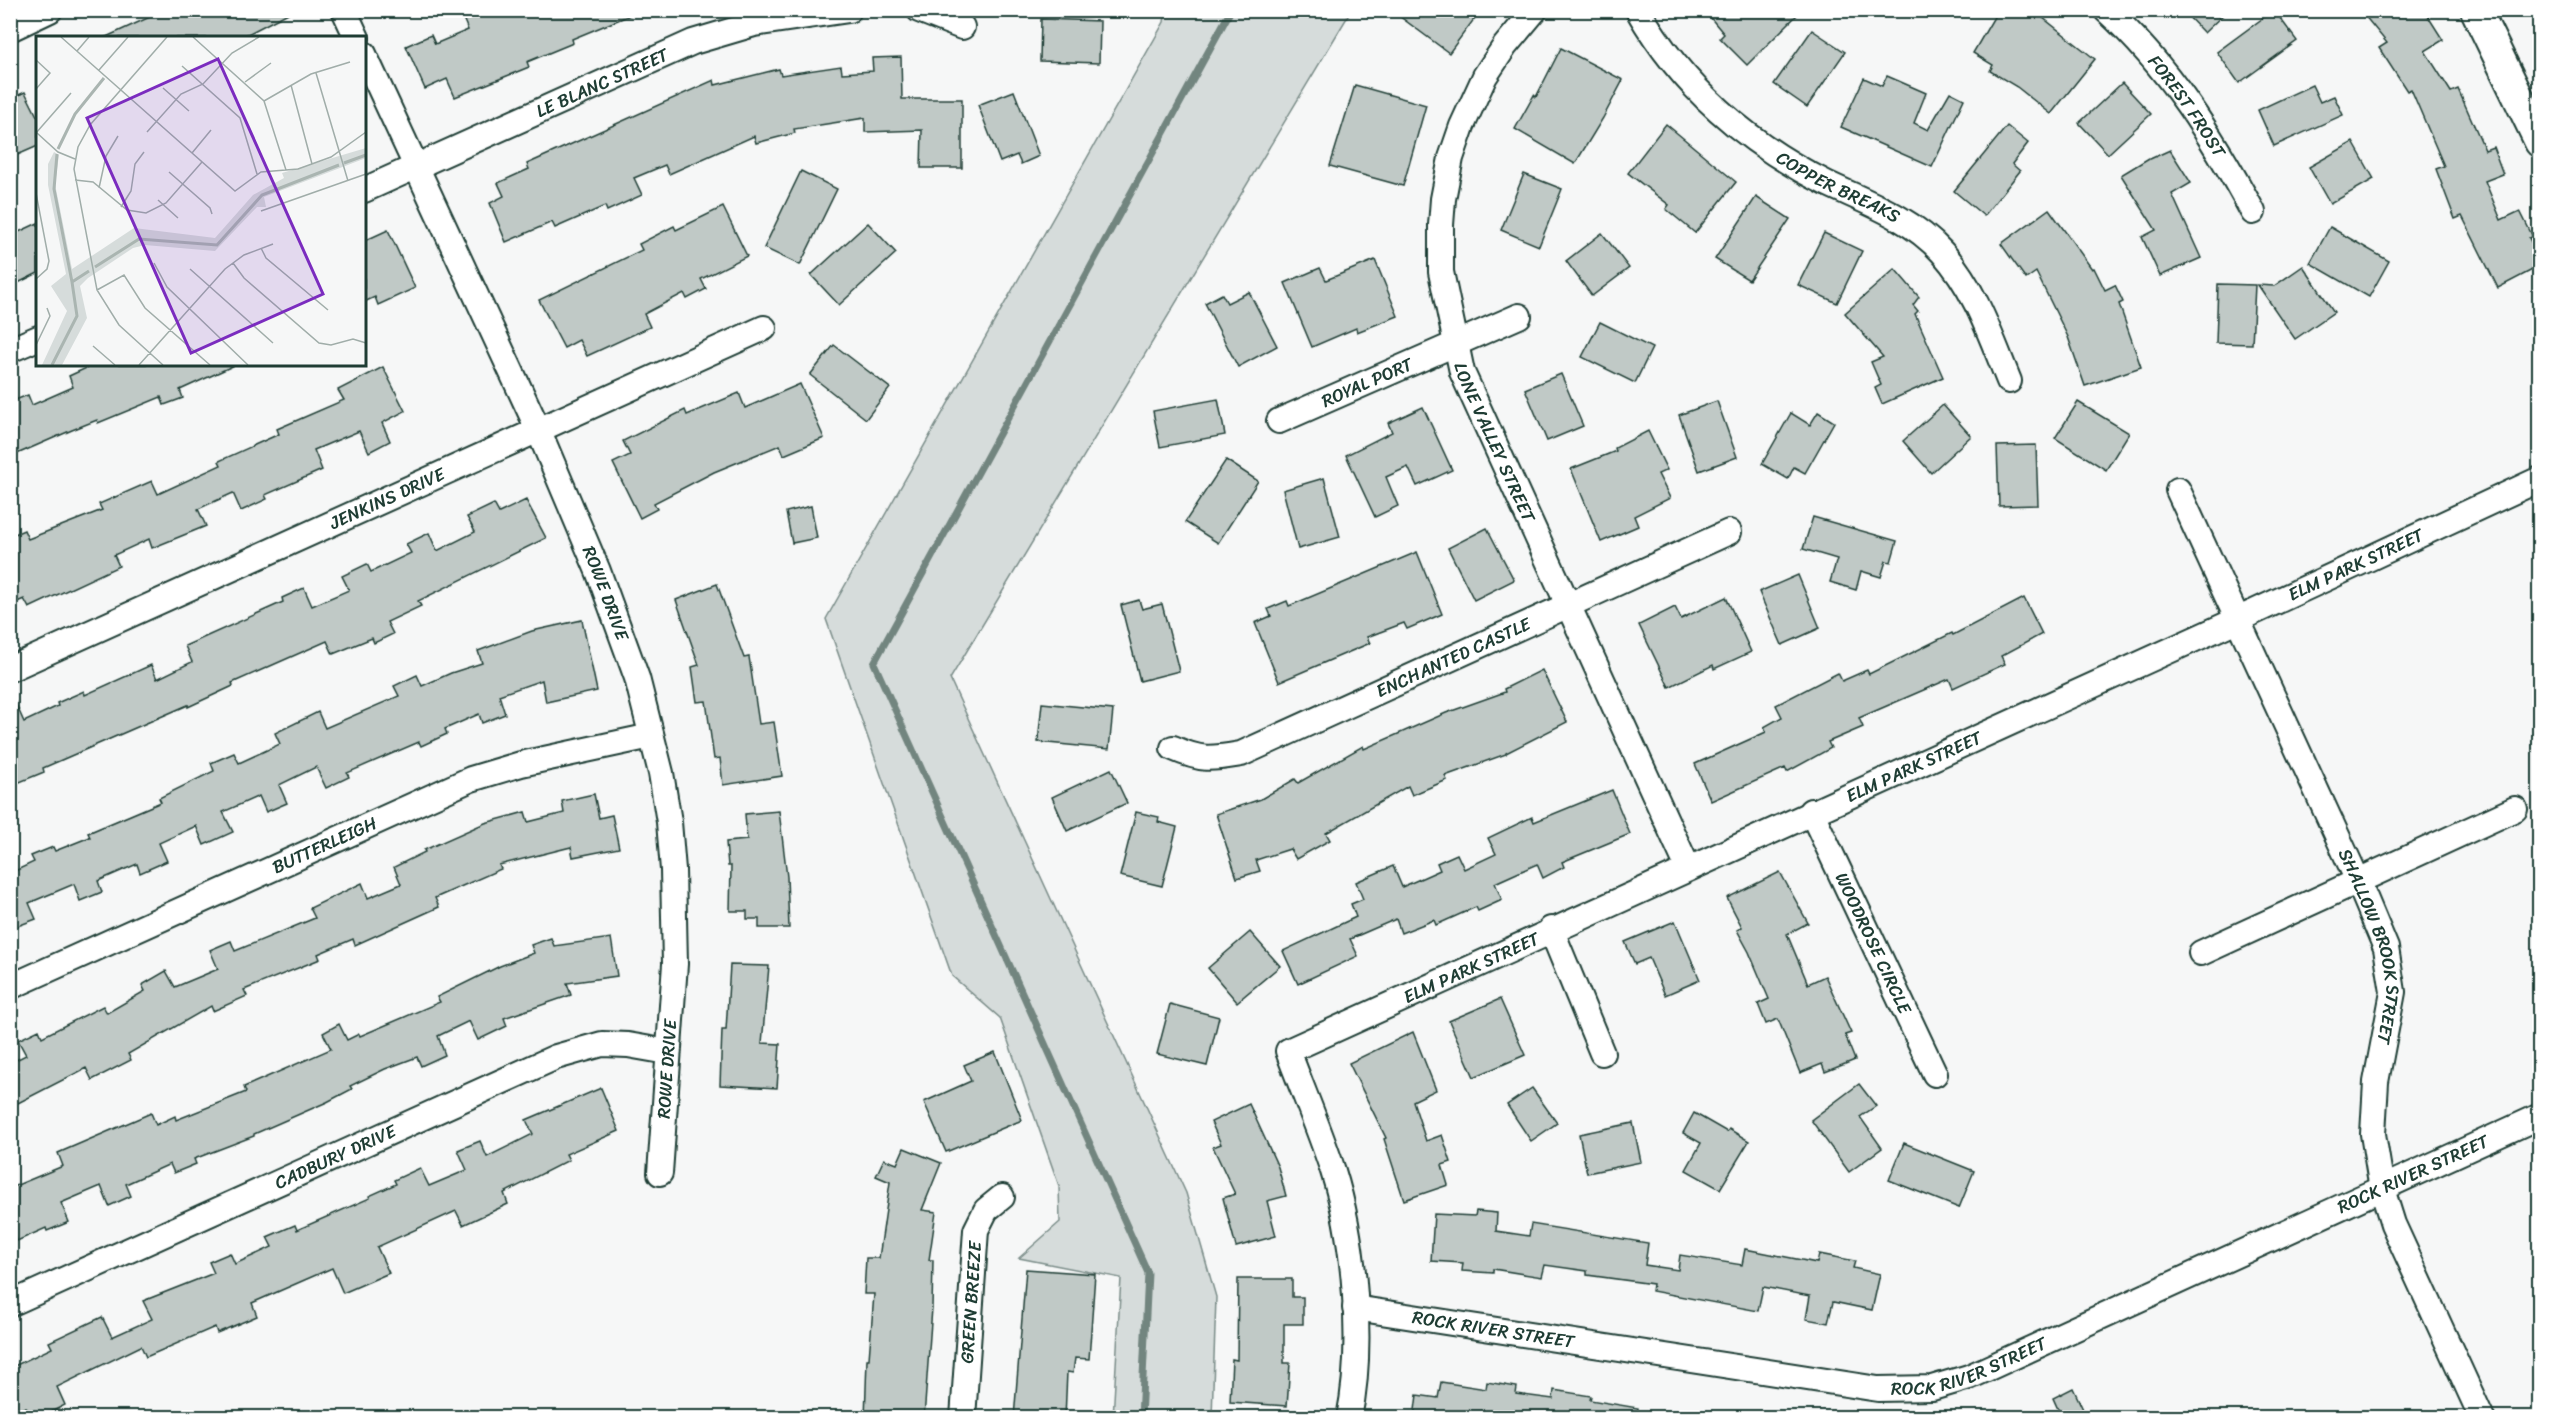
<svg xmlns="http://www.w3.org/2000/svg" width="2550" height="1428" font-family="Sriracha,sans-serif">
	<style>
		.green { fill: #d6dcdb; stroke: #7a8c88; stroke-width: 1.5 }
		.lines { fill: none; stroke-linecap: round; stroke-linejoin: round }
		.stream { stroke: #72857f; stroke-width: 7 }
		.building { fill: #c0c9c6; stroke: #1f3d34; stroke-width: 1.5 }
		.minor-casing { stroke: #1f3d34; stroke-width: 28 }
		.tertiary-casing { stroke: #1f3d34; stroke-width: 34 }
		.minor { stroke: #fff; stroke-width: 24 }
		.tertiary { stroke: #fff; stroke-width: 30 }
		.labels { text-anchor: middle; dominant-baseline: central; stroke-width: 4.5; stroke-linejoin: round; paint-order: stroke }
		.street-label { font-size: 18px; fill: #1f3d34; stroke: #fff }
		.inset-river { fill: none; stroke: #aab5b1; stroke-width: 3 }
		.inset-road { fill: none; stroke: #a0ada9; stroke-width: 1.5 }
		.view { fill: #7b2cbf; fill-opacity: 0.15; stroke: #7b2cbf; stroke-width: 3 }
		.inset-edge { fill: none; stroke: #1f3d34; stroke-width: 3 }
	</style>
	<rect width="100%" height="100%" fill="#f6f7f7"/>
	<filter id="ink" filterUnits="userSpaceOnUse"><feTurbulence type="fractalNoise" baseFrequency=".0167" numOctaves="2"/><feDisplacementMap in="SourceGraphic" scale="12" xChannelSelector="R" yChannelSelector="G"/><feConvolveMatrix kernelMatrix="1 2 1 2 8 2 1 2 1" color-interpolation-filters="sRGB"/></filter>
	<g filter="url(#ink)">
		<polygon class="green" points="1166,11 1351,11 950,679 1186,1193 1216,1297 1212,1417 1113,1418 1121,1278 1019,1258 1060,1222 1059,1186 1000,1018 952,976 826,619 1164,22"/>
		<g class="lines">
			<polyline class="stream" points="1141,1418 1148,1273 874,663 1231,10"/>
		</g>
		<g class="building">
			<polygon points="165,10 294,10 240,38 104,38"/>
			<polygon points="480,10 640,10 640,11 572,39 573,43 527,62 529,67 455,97 447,79 425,89 406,46 431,35 435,44 468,30 463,18"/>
			<polygon points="1391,10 1465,10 1475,18 1449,53"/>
			<polygon points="1704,10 1802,10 1747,65 1720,38 1724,34"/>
			<polygon points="1998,10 2046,10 2042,17 2095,59 2051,114 2017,87 1990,71 1993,65 1973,53"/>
			<polygon points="2182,10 2228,10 2204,33"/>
			<polygon points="2274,10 2297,41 2239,83 2217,52"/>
			<polygon points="2360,10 2424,10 2443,40 2425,51 2451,92 2458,89 2485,150 2493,147 2503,174 2485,181 2501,220 2520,211 2533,237 2529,238 2540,259 2540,266 2498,288 2462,216 2455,219 2436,169 2444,166 2411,89 2407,91 2379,48 2387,43"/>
			<polygon points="1041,19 1100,21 1099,63 1040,61"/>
			<polygon points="1812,30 1845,52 1807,107 1774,84"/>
			<polygon points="1561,48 1623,80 1603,118 1575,164 1515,129 1534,95 1536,97"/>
			<polygon points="901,57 902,99 962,99 962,168 921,168 922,130 865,132 865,118 794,129 795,133 756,143 754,136 669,174 665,165 634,178 642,195 607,211 605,206 555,228 552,222 506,242 490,203 504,196 498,183 529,169 527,164 714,80 715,85 779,69 781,75 841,66 842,73 873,71 872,58"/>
			<polygon points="1887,76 1926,93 1914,123 1928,130 1950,92 1964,99 1932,167 1841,127 1864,78 1882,86"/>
			<polygon points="2122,83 2151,114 2108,154 2079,123"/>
			<polygon points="1355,85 1426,105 1403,186 1330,166"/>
			<polygon points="2312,85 2320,102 2334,96 2343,115 2274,146 2258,110"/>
			<polygon points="1014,91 1039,156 1021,164 1017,155 1000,162 978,105"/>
			<polygon points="25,92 38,118 38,146 15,156 10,147 10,99"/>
			<polygon points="1666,124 1736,182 1695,233 1666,209 1669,205 1628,173"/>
			<polygon points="2007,126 2028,143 2012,164 2020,171 1984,216 1954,191"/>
			<polygon points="2353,142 2374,179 2330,204 2309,167"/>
			<polygon points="2170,150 2191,183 2172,194 2201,258 2160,276 2142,237 2156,230 2121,175 2149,158 2150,159"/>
			<polygon points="801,171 837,189 800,265 764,248"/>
			<polygon points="1524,174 1562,189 1539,246 1501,230"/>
			<polygon points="1756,197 1790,219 1749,280 1715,259"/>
			<polygon points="723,207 747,256 701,279 706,289 687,299 684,293 644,314 650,327 587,356 579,340 564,348 539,300 642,250 639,244 674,226 676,230"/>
			<polygon points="2049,209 2092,269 2094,268 2105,290 2115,285 2123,302 2119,304 2141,367 2085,386 2068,337 2036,272 2026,279 2001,244"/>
			<polygon points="38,223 38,273 10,287 10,236"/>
			<polygon points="868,223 896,253 839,305 811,275"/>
			<polygon points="2330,227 2389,261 2369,297 2310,263"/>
			<polygon points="388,230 415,288 378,305 375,297 364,302 364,241"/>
			<polygon points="1602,233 1629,268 1592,296 1566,261"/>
			<polygon points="1824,233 1862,251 1837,303 1798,285"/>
			<polygon points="1375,260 1398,316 1357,332 1356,328 1312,347 1285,283 1320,268 1326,280"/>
			<polygon points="2303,266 2334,312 2295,339 2258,285 2274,286"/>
			<polygon points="1895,269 1919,297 1913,305 1918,311 1915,314 1943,377 1882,404 1875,388 1881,385 1871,362 1883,357 1845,313"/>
			<polygon points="2218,284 2255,285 2252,344 2216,343"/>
			<polygon points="1249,292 1277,346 1238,367 1205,303 1222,294 1227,303"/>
			<polygon points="1600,322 1652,348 1635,383 1582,357"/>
			<polygon points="834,345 890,388 866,419 810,375"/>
			<polygon points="95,364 237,364 180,390 183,398 164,405 161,397 98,423 97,420 72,430 10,457 10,402 28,395 32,405 73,387 69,376"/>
			<polygon points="383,367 405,411 382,423 390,441 369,452 359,431 314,450 322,470 265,495 267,499 241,511 233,493 198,509 206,526 152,548 149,539 114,555 119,566 29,608 24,599 10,605 10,536 24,530 28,539 102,510 99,504 152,481 158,494 221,465 219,461 279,434 277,429 344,400 338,390"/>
			<polygon points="1561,374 1583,426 1547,441 1525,389"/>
			<polygon points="800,384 824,438 784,455 780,445 714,472 654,503 657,509 640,518 613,463 630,455 623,441 685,410 687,415 739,393 745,408"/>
			<polygon points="1218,399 1225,435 1160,447 1153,411"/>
			<polygon points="1717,401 1737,457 1699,471 1679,415"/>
			<polygon points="2078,402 2129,433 2106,470 2055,438"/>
			<polygon points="1943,405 1971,436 1931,473 1903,441"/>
			<polygon points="1423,407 1452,470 1417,486 1408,467 1386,477 1398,506 1375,517 1346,455 1392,432 1388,423"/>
			<polygon points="1818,412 1834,422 1805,473 1794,467 1788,479 1762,464 1791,413 1810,425"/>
			<polygon points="1648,431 1667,470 1658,474 1670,498 1634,516 1638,526 1601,542 1571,469 1616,451 1615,448"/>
			<polygon points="2036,445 2038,505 1999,506 1997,446"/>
			<polygon points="1226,460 1258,481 1218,543 1185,522"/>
			<polygon points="1324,478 1340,537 1298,549 1283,490"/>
			<polygon points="526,500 546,538 418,601 421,606 387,622 393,634 374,643 372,638 333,654 327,641 232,683 233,686 188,707 188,705 43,768 44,772 10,786 10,691 24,722 58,706 57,703 84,691 85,695 151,665 157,679 192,662 185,646 283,602 282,598 304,588 312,606 349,590 342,576 367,564 371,572 411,553 406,544 429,533 437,551 475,532 467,517 494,504 499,513"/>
			<polygon points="811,506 817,538 792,543 786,512"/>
			<polygon points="1813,517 1897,541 1891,562 1886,561 1881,577 1861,571 1856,590 1830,582 1837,559 1803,549"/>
			<polygon points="1487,528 1514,580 1474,600 1448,548"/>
			<polygon points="1417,552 1442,614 1407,629 1404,623 1367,637 1370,643 1279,682 1255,623 1271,616 1268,609 1287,601 1289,606"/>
			<polygon points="1798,575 1820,628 1782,645 1759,592"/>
			<polygon points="717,584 744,658 749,657 759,724 774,722 782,776 723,785 720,758 714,759 706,701 697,702 692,667 699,665 676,600"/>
			<polygon points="1726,597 1751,652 1714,669 1713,665 1669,687 1639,625 1675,607 1681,619"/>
			<polygon points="2024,598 2042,634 2001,656 2005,664 1953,688 1949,679 1859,718 1863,727 1828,742 1831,748 1787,772 1785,768 1711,801 1695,764 1766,732 1764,727 1782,717 1776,705 1838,673 1842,681 1867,670 1869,674 1952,633 1953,635"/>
			<polygon points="1139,600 1142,609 1162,604 1179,671 1140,681 1121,605"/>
			<polygon points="582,620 597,691 546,702 542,680 499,695 505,714 482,723 479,714 445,729 447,734 421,746 419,742 347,773 349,777 326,788 316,767 279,785 287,803 266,812 259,796 223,812 233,832 204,845 196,826 159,843 167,861 140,873 137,864 98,881 102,892 80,901 74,884 29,903 36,919 10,929 10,860 15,871 34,862 31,856 53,847 55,851 90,837 88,833 161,802 159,798 214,771 211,763 234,753 239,763 280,744 275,733 318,712 325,728 399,696 394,686 417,675 422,686 451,673 482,663 478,651 532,631"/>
			<polygon points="1542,670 1567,722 1506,753 1506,754 1445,776 1447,780 1412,795 1408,786 1326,833 1330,840 1296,859 1290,849 1256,860 1260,871 1237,878 1216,814 1261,799 1295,779 1298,783 1363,746 1364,749 1446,713 1505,692 1504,689"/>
			<polygon points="1042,703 1113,710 1109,749 1038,742"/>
			<polygon points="1111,769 1127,803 1067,831 1052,797"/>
			<polygon points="1612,790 1630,834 1562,862 1564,867 1543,878 1537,864 1495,883 1502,900 1478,911 1476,907 1436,925 1434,920 1401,933 1396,919 1350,939 1358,956 1298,984 1283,951 1356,917 1351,904 1363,899 1356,882 1393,866 1402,887 1440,870 1437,863 1457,854 1464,869 1496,854 1488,838 1532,817 1534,822"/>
			<polygon points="594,794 599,818 612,815 619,848 573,857 571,847 499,865 501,869 435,898 439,907 355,945 353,939 318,954 320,959 244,990 247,996 213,1011 211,1006 128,1054 131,1060 92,1080 86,1068 18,1103 10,1089 10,1063 26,1055 18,1040 39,1030 42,1037 103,1006 107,1013 145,991 142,985 166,971 175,987 218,969 210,950 231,941 235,951 315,918 310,908 362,883 368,898 401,884 394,867 425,852 424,850 485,823 525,812 528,822 564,813 562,801"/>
			<polygon points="779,811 787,877 789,928 759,928 759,919 747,919 747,911 730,911 731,866 728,866 726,842 747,840 745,814"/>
			<polygon points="1136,812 1159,817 1158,822 1177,827 1162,886 1120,876"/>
			<polygon points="1780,872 1808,923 1787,934 1808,984 1825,976 1851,1033 1845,1035 1855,1060 1825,1072 1822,1064 1800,1073 1778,1019 1766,1024 1758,1004 1769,999 1749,952 1737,930 1742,927 1727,898"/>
			<polygon points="1675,921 1700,980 1665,995 1649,958 1635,964 1625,942"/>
			<polygon points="1250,932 1280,966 1237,1002 1208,968"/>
			<polygon points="551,938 554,946 611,938 617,976 567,983 571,995 504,1018 507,1026 478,1040 469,1021 438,1036 445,1055 421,1066 417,1057 385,1069 350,1086 352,1089 327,1102 254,1134 254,1136 194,1159 196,1164 174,1173 170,1164 126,1184 131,1196 109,1206 101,1186 61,1203 69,1222 47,1231 46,1228 17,1241 10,1225 10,1188 63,1166 58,1153 151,1113 156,1125 175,1116 176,1120 246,1092 244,1087 331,1049 323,1033 339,1024 347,1040 359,1034 360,1036 440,1002 437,997 500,966 534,953 531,945"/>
			<polygon points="730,965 769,966 762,1043 780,1044 777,1088 720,1085 722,1030 726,1030"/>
			<polygon points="1500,999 1525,1055 1474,1077 1449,1021"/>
			<polygon points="1170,1004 1219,1017 1207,1066 1157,1054"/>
			<polygon points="1413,1032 1436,1090 1413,1101 1426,1141 1442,1135 1451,1162 1442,1165 1448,1185 1404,1200 1384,1139 1386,1138 1349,1063"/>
			<polygon points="995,1052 1022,1120 946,1152 924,1102 971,1081 964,1065"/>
			<polygon points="1859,1084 1876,1106 1860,1117 1882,1148 1849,1172 1811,1120"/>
			<polygon points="601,1088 619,1131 566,1154 569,1160 504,1193 508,1204 463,1225 456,1211 377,1247 389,1273 343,1293 332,1268 252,1303 257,1316 217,1333 215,1327 146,1357 141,1346 57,1387 65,1405 39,1418 31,1418 26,1407 10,1414 10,1368 52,1348 49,1342 102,1317 112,1337 152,1319 143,1301 214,1273 209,1262 230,1253 235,1264 272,1247 267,1237 295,1225 297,1230 370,1198 369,1196 396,1184 394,1180 420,1168 429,1186 467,1170 458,1150 480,1141 487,1157 533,1134 526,1120"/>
			<polygon points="1532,1088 1557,1123 1531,1141 1507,1105"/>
			<polygon points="1249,1104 1278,1167 1286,1196 1267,1201 1276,1236 1236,1247 1223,1198 1235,1194 1213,1147 1221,1144 1211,1122"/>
			<polygon points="1694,1113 1727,1132 1729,1129 1749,1141 1720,1189 1686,1170 1701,1143 1683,1133"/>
			<polygon points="1633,1123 1641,1162 1587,1173 1579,1134"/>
			<polygon points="1904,1143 1974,1171 1959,1208 1889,1180"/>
			<polygon points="904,1148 941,1163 922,1210 936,1212 929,1260 933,1260 932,1308 924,1418 865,1418 867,1359 869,1359 874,1294 864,1294 866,1258 879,1258 890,1182 876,1176 884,1159 897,1164"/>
			<polygon points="1476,1211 1497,1213 1496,1231 1529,1236 1531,1224 1648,1243 1645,1265 1678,1270 1680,1255 1742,1265 1745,1249 1817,1263 1819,1254 1855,1261 1853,1268 1880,1274 1872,1310 1833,1302 1828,1323 1806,1319 1810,1296 1763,1287 1758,1311 1652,1291 1653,1284 1587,1275 1587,1271 1545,1265 1542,1277 1493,1269 1493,1273 1462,1271 1463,1263 1431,1261 1434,1214 1475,1216"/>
			<polygon points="1026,1269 1095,1274 1089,1359 1075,1358 1073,1373 1067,1372 1065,1418 1014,1418"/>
			<polygon points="1238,1279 1292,1279 1292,1297 1303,1297 1303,1324 1284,1324 1284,1363 1290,1363 1287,1406 1230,1402 1232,1359 1237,1360"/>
			<polygon points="1441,1382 1486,1389 1487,1382 1517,1387 1516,1394 1553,1399 1554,1390 1591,1396 1590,1400 1638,1408 1637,1418 1554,1418 1533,1414 1533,1418 1414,1418 1417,1395 1438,1398"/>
			<polygon points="2073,1388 2087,1418 2062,1418 2053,1398"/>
		</g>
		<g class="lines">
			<defs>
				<g id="minor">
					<polyline points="344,10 357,38"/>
					<polyline points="919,10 962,27"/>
					<path id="s1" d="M1535 10 1505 46 1485 76 1462 126 1451 158 1443 199 1441 225V272L1462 372 1688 868"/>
					<path id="s2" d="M1638 10C1681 86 1748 144 1826 183 1868 203 1910 217 1942 252 1975 288 1991 337 2009 381"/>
					<path id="s3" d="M2106 10C2169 67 2213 138 2253 212"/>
					<polyline points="10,29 50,10"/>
					<path id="s4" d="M364 54 538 429 598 571 637 678 661 773 669 822 673 870 675 964 660 1173"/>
					<path id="s5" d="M364 190 693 42 754 24 849 10"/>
					<polyline points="10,350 38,338"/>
					<path id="s6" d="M1279 421 1519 316"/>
					<path id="s7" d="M2178 490 2358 881 2386 948 2393 992 2376 1082 2373 1134 2382 1189 2393 1224 2482 1418"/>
					<path id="s8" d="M10 669 764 328"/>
					<path id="s9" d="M1173 748C1202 761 1211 759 1241 754L1729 532"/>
					<path id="s10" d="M1811 811 1935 1074"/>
					<polyline points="1551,929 1602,1053"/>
					<polyline points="2201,953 2515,809"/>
					<path id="s11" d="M10 987 471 779 521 764 651 736"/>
					<path id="s12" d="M10 1304 556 1057 602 1044 628 1045 668 1052"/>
					<path id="s13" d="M1355 1308 1878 1389 1932 1388 1969 1377 2540 1116"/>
					<path id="s14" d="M963 1418 976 1230 986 1210 1002 1197"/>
					<path id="s15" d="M1349 1418C1364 1346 1355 1241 1333 1171 1320 1131 1303 1091 1288 1051L2239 619 2540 479"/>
				</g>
				<polyline id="tertiary" points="2476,10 2540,142"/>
			</defs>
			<use href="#minor" class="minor-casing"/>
			<use href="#tertiary" class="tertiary-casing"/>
			<use href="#minor" class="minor"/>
			<use href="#tertiary" class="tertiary"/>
		</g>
	</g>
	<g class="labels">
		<g class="street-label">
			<text stroke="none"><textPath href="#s5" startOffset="261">LE BLANC STREET</textPath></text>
			<text stroke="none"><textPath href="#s3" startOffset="126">FOREST FROST</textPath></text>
			<text stroke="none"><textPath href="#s2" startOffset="272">COPPER BREAKS</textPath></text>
			<text stroke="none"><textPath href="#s6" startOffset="96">ROYAL PORT</textPath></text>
			<text stroke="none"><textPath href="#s1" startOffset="466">LONE VALLEY STREET</textPath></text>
			<text stroke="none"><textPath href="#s8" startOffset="414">JENKINS DRIVE</textPath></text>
			<text stroke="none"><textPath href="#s15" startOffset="1551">ELM PARK STREET</textPath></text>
			<text stroke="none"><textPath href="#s4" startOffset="591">ROWE DRIVE</textPath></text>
			<text stroke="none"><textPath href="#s9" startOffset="303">ENCHANTED CASTLE</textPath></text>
			<text stroke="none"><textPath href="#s15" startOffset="1065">ELM PARK STREET</textPath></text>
			<text stroke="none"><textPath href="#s11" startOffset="345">BUTTERLEIGH</textPath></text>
			<text stroke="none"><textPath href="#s10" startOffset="146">WOODROSE CIRCLE</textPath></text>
			<text stroke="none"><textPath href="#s7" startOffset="498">SHALLOW BROOK STREET</textPath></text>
			<text stroke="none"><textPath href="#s15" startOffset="579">ELM PARK STREET</textPath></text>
			<text transform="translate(667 1069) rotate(-86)">ROWE DRIVE</text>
			<text stroke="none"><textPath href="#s12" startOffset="357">CADBURY DRIVE</textPath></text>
			<text stroke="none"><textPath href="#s13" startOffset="1110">ROCK RIVER STREET</textPath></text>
			<text stroke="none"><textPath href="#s14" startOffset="116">GREEN BREEZE</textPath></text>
			<text stroke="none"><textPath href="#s13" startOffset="140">ROCK RIVER STREET</textPath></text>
			<text stroke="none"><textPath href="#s13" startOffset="624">ROCK RIVER STREET</textPath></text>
		</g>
	</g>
	<g transform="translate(36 36)">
		<rect width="330" height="330" fill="#f6f7f7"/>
		<path d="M330 112V122L228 161 230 171H221L179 215 109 209 97 212 52 242 44 250 51 282 26 329H6L31 275 15 250 30 238 12 149V128L18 116 23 119 19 148 36 233 98 192 179 202 217 159 248 142 246 137Z" fill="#d6dcdb"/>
		<path class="inset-river" d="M22 113 39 78 68 42M21 118 18 153 36 246M308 127 330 119M59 231 103 203 181 209 226 159 303 129M16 329 41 280 36 246 53 235"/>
		<path class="inset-road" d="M25 1 199 155 225 136 262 133 295 121 330 96M157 1 228 65 250 134M41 15 53 1M0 24 14 37 0 53M146 30 204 82 221 138M63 34 92 1M280 37 312 145M209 46 235 27M255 49 276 128M127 52 153 75M228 65 275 38 314 26M111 96 145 58 167 48 196 17 223 1M0 97 35 57M1 97 22 116 39 123M156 117 175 94M133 136 174 172 176 178M39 144 57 146 91 174 110 177 130 167 166 126M63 152 70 120 82 100M0 157 13 225 11 233 0 243M122 164 142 182M85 171 95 155 99 128 108 116M225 175 330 138M225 212 230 222 292 274M118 227 131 251 212 329M197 227 208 242 283 307 295 309 317 303 330 307M154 233 237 307M61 254 88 239 109 272 174 329M0 309 14 280 11 272M57 310 79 329M103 329 189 233 208 219 237 208M127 329 83 289 61 254 38 133 42 111 54 89 131 1"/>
		<path class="view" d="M182 23 287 258 155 317 51 82Z"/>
		<rect width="330" height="330" class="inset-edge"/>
	</g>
	<rect width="2550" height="1428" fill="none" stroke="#fff" stroke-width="36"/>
	<rect x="18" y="18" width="2514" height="1392" fill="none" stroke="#1f3d34" stroke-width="2" filter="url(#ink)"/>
</svg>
